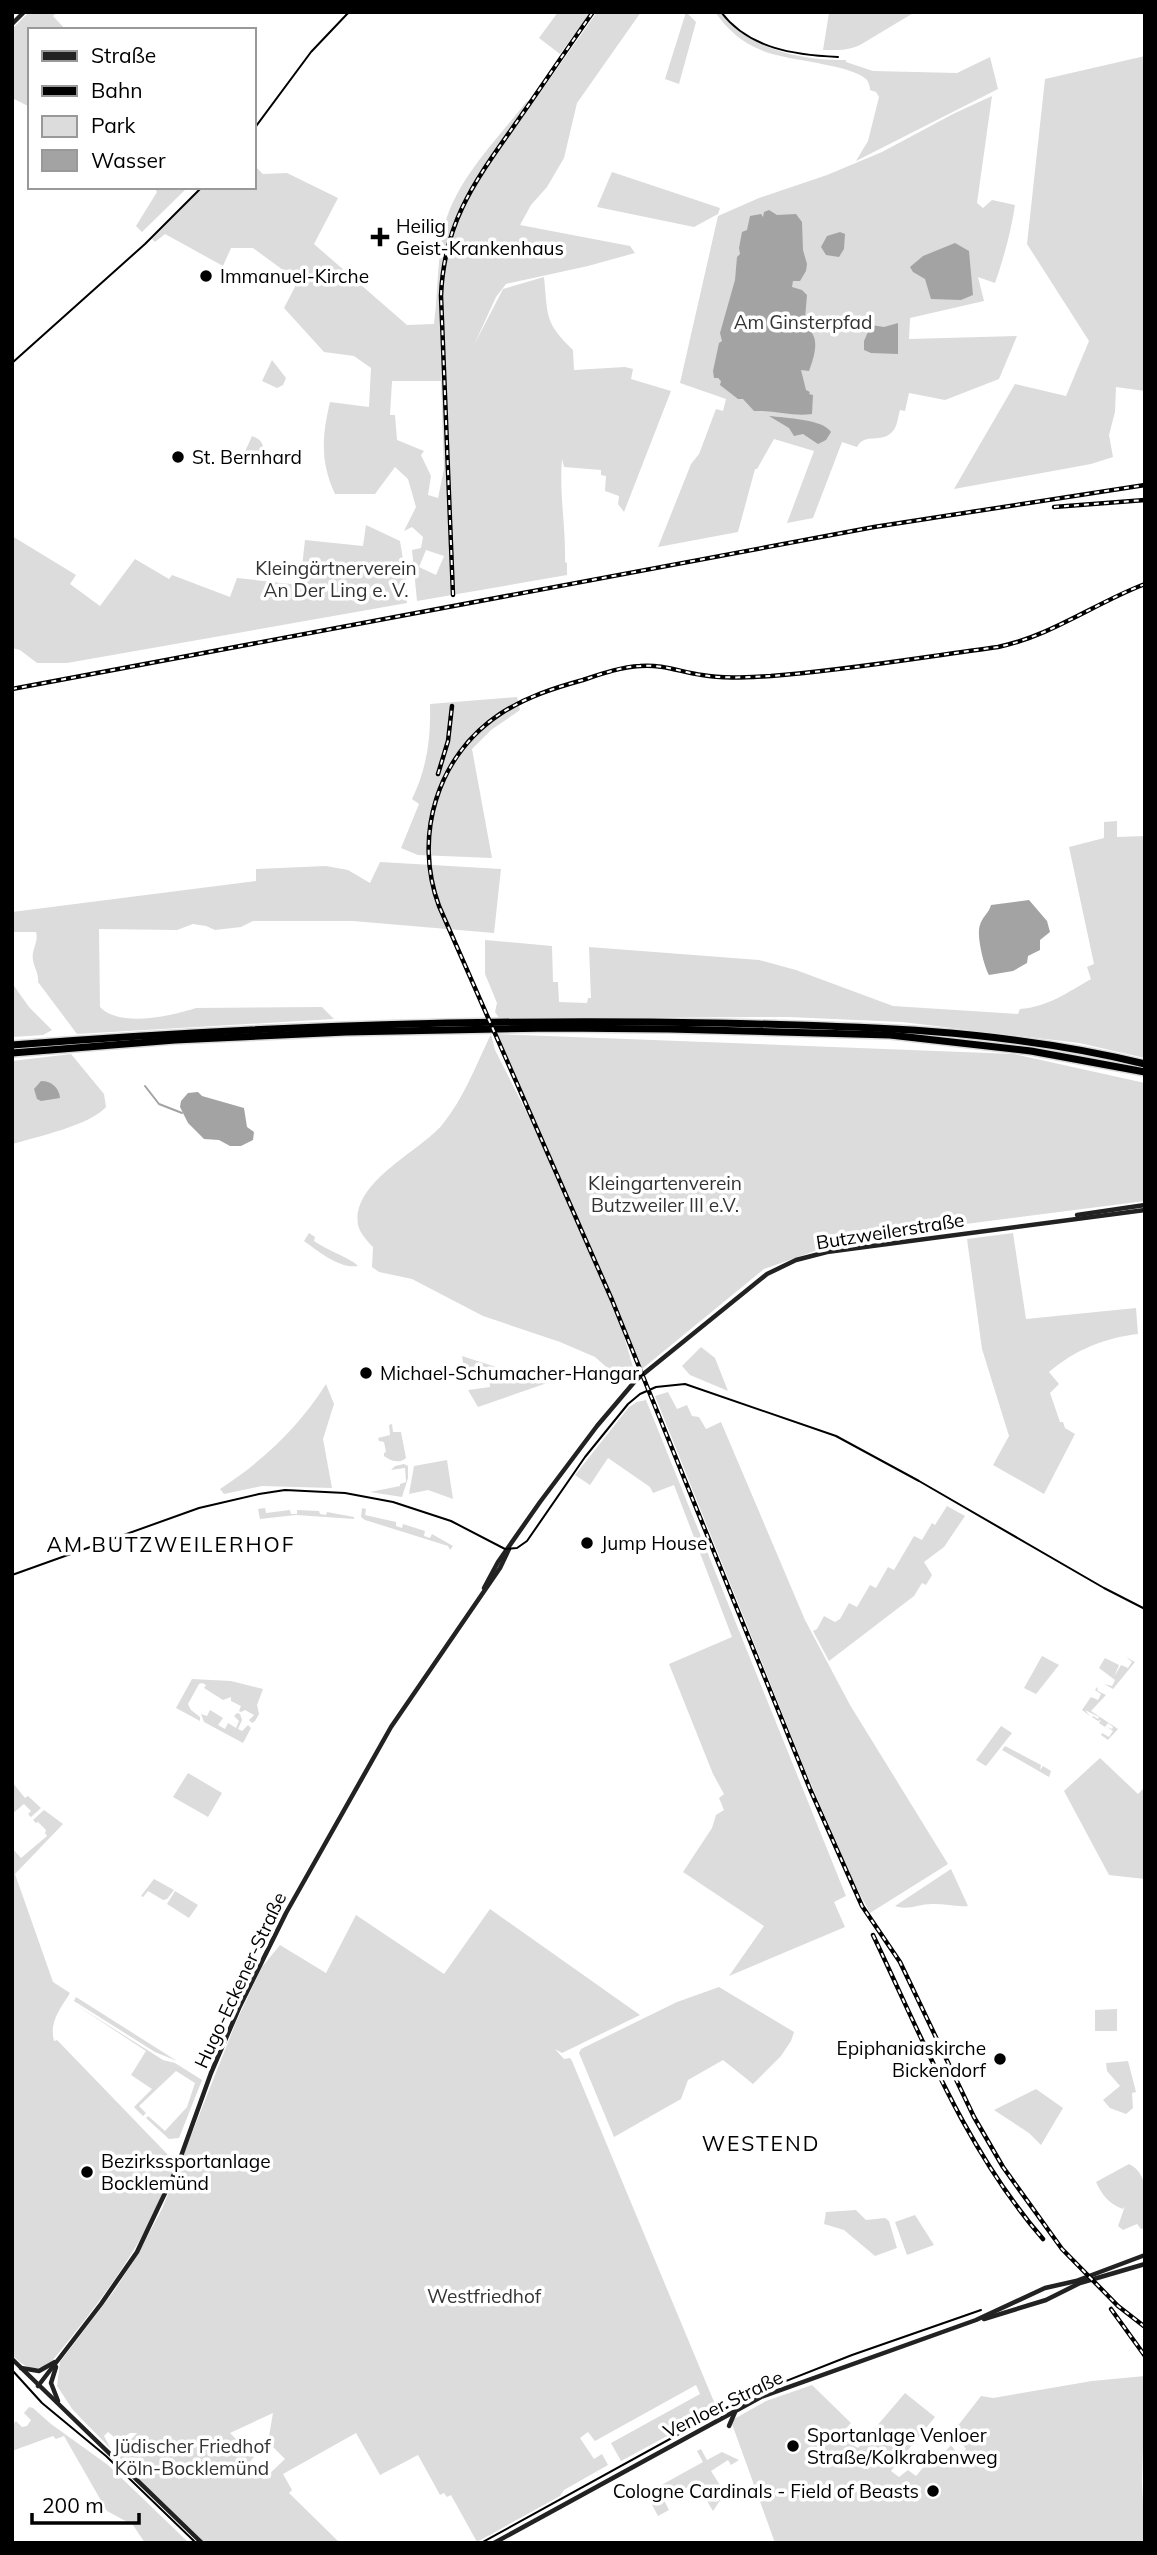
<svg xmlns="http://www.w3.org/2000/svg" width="1157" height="2555" font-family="Mulish,sans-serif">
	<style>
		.green { fill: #dcdcdc; fill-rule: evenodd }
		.water { fill: #a3a3a3 }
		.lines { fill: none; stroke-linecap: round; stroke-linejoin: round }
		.stream { stroke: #a3a3a3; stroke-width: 2 }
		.highway-casing { stroke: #dbdbdb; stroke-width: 10 }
		.secondary { stroke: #222; stroke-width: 4.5 }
		.highway { stroke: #000; stroke-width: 7 }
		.tram { stroke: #000; stroke-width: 2 }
		.rail-casing { stroke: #000; stroke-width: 4.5 }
		.rail { stroke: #fff; stroke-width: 2; stroke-dasharray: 5; stroke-linecap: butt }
		.poi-dot { fill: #000; stroke: #fff; stroke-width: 2.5 }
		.labels { text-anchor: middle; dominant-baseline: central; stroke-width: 7; stroke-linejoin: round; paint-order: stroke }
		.poi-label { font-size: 19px; fill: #000; stroke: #fff; text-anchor: start }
		.park-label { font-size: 19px; fill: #333; stroke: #fff }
		.street-label { font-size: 19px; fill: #000; stroke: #fff }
		.neighbourhood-label { font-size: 21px; letter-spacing: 2px; fill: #000; stroke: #fff }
	</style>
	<rect width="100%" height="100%" fill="#fff"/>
	<g class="green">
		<polygon points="29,12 57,12 53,16 66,30 30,30 30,107 12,98 12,29"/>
		<polygon points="558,12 591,12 560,54 539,38"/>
		<path d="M597 12H641L577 103 564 158 547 187 531 205 520 225 630 246 635 253 588 266 506 284 496 297 474 345 503 289 544 277C548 316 544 322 573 350L574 370 625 367 633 369 631 379 671 391 624 512 618 504 619 496 605 491 606 476 601 475V470L564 467 562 459C559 493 566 528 565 562L567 563V575L417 601 412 550 421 548 423 537 412 527 404 531 416 507 408 479 395 467 375 494H335C320 462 322 436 330 402L369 407 371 368 354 356 324 352 284 308 298 281 253 248H231L223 266 165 234 155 242 152 239 203 187H254V165L263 174 287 173 338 198 314 244 407 325 434 324C438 294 437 262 443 232 453 182 497 140 527 101L532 104ZM392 381H441L444 469 438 498 428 495 431 476 421 455 424 451 397 440 395 415H390ZM426 550 444 556 436 575 419 567Z"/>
		<polygon points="686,12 696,22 679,84 665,79"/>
		<path d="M715 12H720C749 49 801 61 846 60V62L873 71 957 73 990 57 998 89 856 161 868 141 879 97 876 92 870 90C870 87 869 83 867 80 853 64 785 61 761 50 741 42 728 30 715 12Z"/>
		<path d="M827 12H915L860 45C847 51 836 50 823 50L829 13Z"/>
		<polygon points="1145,56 1145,391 1116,387 1115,412 1109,435 1113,457 1091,464 954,489 1015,384 1066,396 1089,341 1027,244 1045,79"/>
		<path d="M992 96 977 203 983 208 992 200 1015 205C1011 232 1004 257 995 283L978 277 984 301 910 318 909 339 1017 336 999 379 945 400 909 393 905 411 900 410C898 417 897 428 892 432 881 444 865 432 857 447L842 442 813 518 787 523 814 451 774 439 757 469H755L738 532 658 547 691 464 699 454 716 409 723 411 726 399 680 383 718 216 759 198 827 175 882 152 953 114Z"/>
		<polygon points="612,172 720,208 718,214 694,227 597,207"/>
		<polygon points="154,187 188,187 142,232 136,226 157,192"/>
		<polygon points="272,360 286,378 283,385 277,388 262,381"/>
		<path d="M252 436C265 441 264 447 263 460L244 454Z"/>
		<polygon points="366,525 400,541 406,578 407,603 67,663 37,663 20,650 12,648 12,536 76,575 70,584 100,606 135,559 169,579 172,575 230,597 237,578 300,585 305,540 363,546"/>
		<path d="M517 697 520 710 491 730 472 749 492 858 418 855 401 848 419 804 412 799C427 768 431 738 430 704Z"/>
		<path d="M1117 821V837L1145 836V1058L1079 1043 902 1022 788 1017 499 1018 495 1012 497 1003 485 974V940L552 946 553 982H558L559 1002 587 1003 588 998H591L589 947 759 960 796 970 893 1006 1018 1014 1020 1009C1048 1007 1068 992 1091 979L1087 967 1094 964 1069 847 1104 838V822Z"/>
		<path d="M380 862 501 869 494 933 353 921H253L241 927 215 930 206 926 193 924 177 930 99 929 100 1007C120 1028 171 1016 196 1008L322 1007 334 1019 77 1034 38 982C39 973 34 968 33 960 31 950 39 942 36 932H12V912L256 881V869L326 866 348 870 370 883Z"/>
		<polygon points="12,983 29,1007 52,1030 43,1035 12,1037"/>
		<path d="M491 1034 495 1050 532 1123 609 1293 497 1034 1014 1054 1145 1083V1201L896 1233 829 1246 764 1269 642 1369 619 1319 635 1374 628 1380H621L595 1357 560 1342 483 1316 412 1279 379 1272 372 1267 373 1247C367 1241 360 1233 358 1225 351 1182 419 1152 442 1125 464 1098 476 1065 491 1034Z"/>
		<path d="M71 1054 104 1094 106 1107C90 1125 37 1137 12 1144V1061Z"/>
		<path d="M309 1233 315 1237 314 1241C328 1251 351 1258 358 1266 340 1269 319 1252 304 1241Z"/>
		<path d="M1013 1233 1026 1319 1136 1308 1138 1334C1104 1338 1075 1350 1049 1372L1059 1384 1050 1393 1060 1422H1063L1065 1428 1075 1434 1044 1494 993 1465 1009 1436 982 1349 967 1239Z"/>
		<polygon points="701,1347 715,1358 728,1391 690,1375 682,1366"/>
		<polygon points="462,1356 530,1378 553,1381 478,1407 468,1390 490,1387 489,1376 465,1376"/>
		<path d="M326 1384 334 1404 323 1439 332 1488 262 1486 224 1494 220 1489C263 1461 299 1427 326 1384Z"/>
		<polygon points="668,1392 677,1409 687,1405 692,1416 699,1417 706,1429 721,1422 805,1620 850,1705 948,1864 870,1913 854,1883 805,1770 655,1396"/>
		<polygon points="646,1400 846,1896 834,1902 845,1927 729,1976 764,1926 683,1872 712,1828 716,1815 724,1810 719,1798 724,1794 713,1774 669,1664 732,1637 674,1485 653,1493 650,1487 608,1458 590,1485 575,1475 629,1407 637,1402"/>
		<path d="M392 1424 393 1432H401L406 1458C400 1464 390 1461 384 1456V1453L386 1452 384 1442 379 1441 378 1438 390 1435 389 1425Z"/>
		<polygon points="447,1460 453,1499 428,1490 409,1494 414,1466"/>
		<polygon points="404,1464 408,1466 408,1478 402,1497 370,1492 400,1486 400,1484 406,1482 405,1468 391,1470 395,1466"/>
		<polygon points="947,1506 965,1516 944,1547 924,1562 932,1575 926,1585 922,1583 914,1596 829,1661 813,1631 817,1629 824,1616 835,1622 840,1619 849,1603 857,1607 870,1585 876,1588 888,1567 894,1570 914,1536 922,1540 932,1523 935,1525"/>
		<polygon points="265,1508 266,1513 290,1510 291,1514 297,1514 297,1510 319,1511 320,1514 326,1515 327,1512 354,1517 354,1519 296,1515 260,1519 258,1509"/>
		<polygon points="362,1508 366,1509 365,1515 396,1522 396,1526 402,1528 403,1524 425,1531 424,1536 430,1538 432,1534 453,1546 450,1550 448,1546 365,1520 361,1517"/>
		<polygon points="1042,1656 1059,1665 1036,1694 1024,1688"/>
		<polygon points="1126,1657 1135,1662 1113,1689 1104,1684 1112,1686 1115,1680 1099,1668 1105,1658 1119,1665 1114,1677 1121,1665 1128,1668 1132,1662"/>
		<polygon points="192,1679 231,1681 263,1689 257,1705 259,1714 255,1721 252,1723 249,1720 254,1715 245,1710 241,1712 239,1711 241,1706 231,1701 231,1697 223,1700 204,1688 206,1685 202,1683 199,1684 188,1704 191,1710 200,1717 200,1721 176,1708"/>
		<polygon points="1097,1687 1098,1691 1106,1695 1091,1711 1118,1729 1108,1740 1101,1735 1102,1733 1109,1737 1113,1731 1107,1727 1112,1729 1113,1727 1108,1723 1105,1727 1099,1723 1101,1720 1098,1721 1092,1717 1093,1716 1098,1719 1099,1717 1085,1710 1090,1716 1082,1710 1091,1697 1098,1700 1101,1694 1095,1690"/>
		<polygon points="210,1710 223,1718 218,1725 225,1729 228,1723 236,1728 239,1721 234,1716 237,1713 240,1714 242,1720 238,1729 242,1731 248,1725 251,1728 243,1743 204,1722 201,1714 207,1716"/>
		<polygon points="1001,1726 1012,1733 986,1766 976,1760"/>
		<polygon points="1005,1746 1041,1765 1040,1770 1043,1766 1051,1771 1049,1777 1002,1750"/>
		<polygon points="1100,1758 1138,1794 1145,1787 1145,1879 1109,1875 1064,1791"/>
		<polygon points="188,1773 222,1793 208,1817 173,1797"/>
		<polygon points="12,1782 25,1798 28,1796 41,1808 31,1817 28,1814 31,1811 24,1804 12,1814"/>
		<path d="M44 1810 63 1824 15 1874 53 1982 70 1993C60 2009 49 2022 54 2041L57 2040 171 2158 169 2163 175 2165C148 2240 102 2300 52 2361 36 2374 25 2368 12 2355V1848L21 1858 47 1836 45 1833 46 1830 38 1822 36 1823 33 1820Z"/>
		<path d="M951 1869 968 1906C956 1907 946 1904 934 1904 921 1903 908 1911 895 1906Z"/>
		<polygon points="154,1879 174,1890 167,1899 163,1900 148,1891 143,1897 141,1896"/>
		<polygon points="175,1891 198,1905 189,1918 167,1904"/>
		<path d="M490 1909 640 2015 562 2053 555 2049 564 2059 570 2058 572 2061 717 2409 621 2461 611 2443 700 2394 696 2385 595 2441 588 2432 580 2438 594 2459 602 2454 608 2465 564 2490 560 2496 477 2542 451 2495 447 2497 444 2493 440 2495 418 2455 380 2475 356 2433 283 2474 292 2490 289 2493 340 2543H205L115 2457 137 2433H130L119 2441 108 2432 104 2436 111 2449 73 2410 57 2386 60 2362 114 2291 138 2254 162 2209 236 2022 262 1967 280 1945 326 1973 356 1915 444 1974ZM273 2413 268 2442 285 2459 264 2479 247 2465 254 2457 230 2433Z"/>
		<polygon points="719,1987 794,2032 791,2041 781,2056 753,2084 723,2060 688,2080 681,2099 614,2137 579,2053 581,2049 677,2002"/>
		<polygon points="76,1997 177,2061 155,2052 74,2001"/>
		<polygon points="73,2003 163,2060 175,2063 202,2080 179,2138 169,2139 146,2118 148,2116 165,2131 187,2107 195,2083 176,2071 139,2106 146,2113 143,2116 134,2107 152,2089 131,2075 146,2051"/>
		<polygon points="1117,2009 1117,2031 1095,2031 1095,2010"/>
		<polygon points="1128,2061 1136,2092 1132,2093 1133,2108 1126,2114 1110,2108 1103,2100 1120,2086 1107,2071 1106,2063"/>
		<polygon points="1036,2089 1063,2108 1041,2145 1029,2133 994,2110"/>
		<path d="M1129 2164C1152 2175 1145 2207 1145 2228L1141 2229 1137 2224 1123 2230 1118 2226 1125 2206 1123 2209C1109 2204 1102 2195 1096 2182Z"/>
		<polygon points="856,2210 866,2220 885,2218 889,2221 897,2248 875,2256 844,2230 824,2224 826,2212"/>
		<polygon points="915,2215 934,2245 907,2255 895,2222"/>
		<polygon points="1145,2376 1142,2483 1145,2543 775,2543 732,2424 734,2419 766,2401 812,2385 851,2423 839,2436 858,2448 905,2393 935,2417 891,2471 899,2477 908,2470 916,2476 936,2452 944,2453 951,2445 960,2457 966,2449 953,2432 981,2396 993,2398 1092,2381"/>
		<polygon points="29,2407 33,2408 51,2424 108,2465 189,2543 145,2543 133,2525 107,2511 64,2436 56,2439 53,2436 12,2451 12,2425 16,2421 22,2427 27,2426 31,2420 24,2413"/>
		<polygon points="701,2449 707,2460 722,2452 739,2460 731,2465 728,2460 711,2471 725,2493 713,2511 696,2483 664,2500 669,2510 658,2516 651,2503 662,2497 656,2488 703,2462 697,2451"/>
	</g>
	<g class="water">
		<path d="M769 210 777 215 796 214 802 222 803 250 807 264 806 271 800 281H793L792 287 802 290 807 295 805 319 807 329C821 336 814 358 809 371L801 370 806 390 810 392 809 394 813 395 812 414C793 417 774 410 754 411L743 399H738L720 385 721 381 718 378H714L713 371 719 343 722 341 720 333 735 280 737 257 740 254 739 248 742 232 747 230 750 216 761 214 763 217 764 212Z"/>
		<polygon points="840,232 845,234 844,249 839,257 826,255 821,247 827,236"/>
		<polygon points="955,243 969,251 973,295 961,300 931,299 925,279 913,272 910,267 923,256"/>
		<polygon points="898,323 898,354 871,353 864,350 864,341 871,325 884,327"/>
		<path d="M769 416C785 418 823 419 831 432L826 440 818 444 803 434 794 436 789 428Z"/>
		<path d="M1029 900 1047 921 1050 932 1040 940V950L1028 956 1027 963 1013 971 989 975C984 966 976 935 980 925 982 917 989 913 991 905Z"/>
		<path d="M41 1081C51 1081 59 1087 60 1098L41 1101 37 1099 34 1089Z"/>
		<polygon points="198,1092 202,1096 244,1108 247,1127 254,1132 253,1140 241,1146 230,1146 219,1140 204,1139 188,1123 180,1107 181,1101 188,1093"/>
	</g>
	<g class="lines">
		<polyline class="stream" points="145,1086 159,1104 182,1113"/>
		<defs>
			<g id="highway">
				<path d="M12 1045C246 1027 479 1018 714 1023 857 1026 1005 1029 1145 1064"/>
				<polyline points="12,1053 175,1040 346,1032 553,1028 669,1029 890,1035 1031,1051 1145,1072"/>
			</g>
		</defs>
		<use href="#highway" class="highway-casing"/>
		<g class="secondary">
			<polyline points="12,24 24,12"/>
			<polyline points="1077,1215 1145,1205"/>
			<polyline points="484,1588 498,1562 540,1502 597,1426 636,1380 767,1274 796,1260 827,1252 1145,1210"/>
			<polyline points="984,2319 1046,2300 1080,2283 1145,2264"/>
			<polyline points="12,2359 202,2543"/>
			<polyline points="56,2367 51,2383 58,2401"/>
			<polyline points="21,2368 39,2371 55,2362"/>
			<polyline points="38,2386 101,2304 137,2252 176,2170 211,2073 239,2008 286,1913 391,1727 500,1568 509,1549"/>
			<polyline points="729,2426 735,2412"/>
			<polyline points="494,2543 761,2397 976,2320 1045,2288 1076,2281 1145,2255"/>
		</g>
		<use href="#highway" class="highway"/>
		<g class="tram">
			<path d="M721 12C749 49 795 55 838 57"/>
			<polyline points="254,129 311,52 349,12"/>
			<polyline points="12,363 145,244 202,187"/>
			<polyline points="12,1575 199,1508 259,1494 285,1490 345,1493 393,1502 451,1521 505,1549 517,1548 527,1541 585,1457 628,1404 640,1394 656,1387 685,1384 836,1436 919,1481 1104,1588 1145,1609"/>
			<polyline points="12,2370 42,2403 106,2456 196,2543"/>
			<polyline points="481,2543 748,2396 852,2355 981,2310"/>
		</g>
		<defs>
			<g id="rail">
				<polyline points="1054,507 1145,500"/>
				<path d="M1145 584C1095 603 1051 636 998 647 923 657 847 670 771 676 749 677 725 679 702 675 681 672 662 664 640 666 621 667 601 674 583 680 554 688 526 697 500 714 437 756 413 836 439 906L612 1300 810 1789 862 1906 900 1962 974 2117 1003 2167 1062 2249 1118 2306 1145 2327"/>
				<path d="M453 595 441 296C444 217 480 175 523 113 546 80 569 46 593 12"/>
				<polyline points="12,689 874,527 1145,485"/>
				<polyline points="438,774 448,741 452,706"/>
				<path d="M873 1935C923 2040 966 2150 1043 2239"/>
				<polyline points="1111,2309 1145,2356"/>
			</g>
		</defs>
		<use href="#rail" class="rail-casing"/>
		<use href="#rail" class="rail"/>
	</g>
	<g class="poi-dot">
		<path d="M376.5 226.5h7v7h7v7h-7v7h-7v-7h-7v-7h7z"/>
		<circle cx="206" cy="276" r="7"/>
		<circle cx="178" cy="457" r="7"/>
		<circle cx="366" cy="1373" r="7"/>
		<circle cx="587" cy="1543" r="7"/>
		<circle cx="1000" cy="2059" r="7"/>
		<circle cx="87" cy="2172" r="7"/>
		<circle cx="793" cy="2446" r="7"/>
		<circle cx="933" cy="2491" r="7"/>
	</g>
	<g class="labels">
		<g class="poi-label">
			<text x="396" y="226">Heilig<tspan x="396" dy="22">Geist-Krankenhaus</tspan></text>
			<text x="220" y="276">Immanuel-Kirche</text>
			<text x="192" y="457">St. Bernhard</text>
			<text x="380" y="1373">Michael-Schumacher-Hangar</text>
			<text x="601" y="1543">Jump House</text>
			<text x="986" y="2048" text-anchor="end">Epiphaniaskirche<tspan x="986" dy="22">Bickendorf</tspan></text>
			<text x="101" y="2161">Bezirkssportanlage<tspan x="101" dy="22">Bocklemünd</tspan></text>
			<text x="807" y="2435">Sportanlage Venloer<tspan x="807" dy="22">Straße/Kolkrabenweg</tspan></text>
			<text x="919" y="2491" text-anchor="end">Cologne Cardinals - Field of Beasts</text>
		</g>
		<g class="park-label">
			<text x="803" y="322">Am Ginsterpfad</text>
			<text x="336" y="568">Kleingärtnerverein<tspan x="336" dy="22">An Der Ling e. V.</tspan></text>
			<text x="665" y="1183">Kleingartenverein<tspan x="665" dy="22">Butzweiler III e.V.</tspan></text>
			<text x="484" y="2296">Westfriedhof</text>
			<text x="192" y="2446">Jüdischer Friedhof<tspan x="192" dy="22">Köln-Bocklemünd</tspan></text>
		</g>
		<g class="street-label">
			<text transform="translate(890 1231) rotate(-9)">Butzweilerstraße</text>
			<text transform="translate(240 1980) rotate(-65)">Hugo-Eckener-Straße</text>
			<text transform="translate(723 2404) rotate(-26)">Venloer Straße</text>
		</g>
		<g class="neighbourhood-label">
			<text x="171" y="1544">AM BUTZWEILERHOF</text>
			<text x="761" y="2143">WESTEND</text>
		</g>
	</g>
	<rect width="1157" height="2555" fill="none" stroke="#000000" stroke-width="28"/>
	<rect x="28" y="28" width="228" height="161" fill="#ffffff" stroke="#999999" stroke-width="2"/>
	<rect x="42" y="51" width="35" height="10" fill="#222222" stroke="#999999" stroke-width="2"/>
	<text x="91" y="63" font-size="21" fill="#000000">Straße</text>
	<rect x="42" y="86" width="35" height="10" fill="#000000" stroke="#999999" stroke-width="2"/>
	<text x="91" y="98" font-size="21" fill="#000000">Bahn</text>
	<rect x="42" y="116" width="35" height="21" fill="#dcdcdc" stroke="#999999" stroke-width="2"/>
	<text x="91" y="133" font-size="21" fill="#000000">Park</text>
	<rect x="42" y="150" width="35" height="21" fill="#a3a3a3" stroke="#999999" stroke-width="2"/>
	<text x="91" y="168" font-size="21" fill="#000000">Wasser</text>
	<path d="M32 2513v10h107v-10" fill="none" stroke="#000000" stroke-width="3.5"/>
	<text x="42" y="2513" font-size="21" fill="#000000" stroke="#ffffff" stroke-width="5" paint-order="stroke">200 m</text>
</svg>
